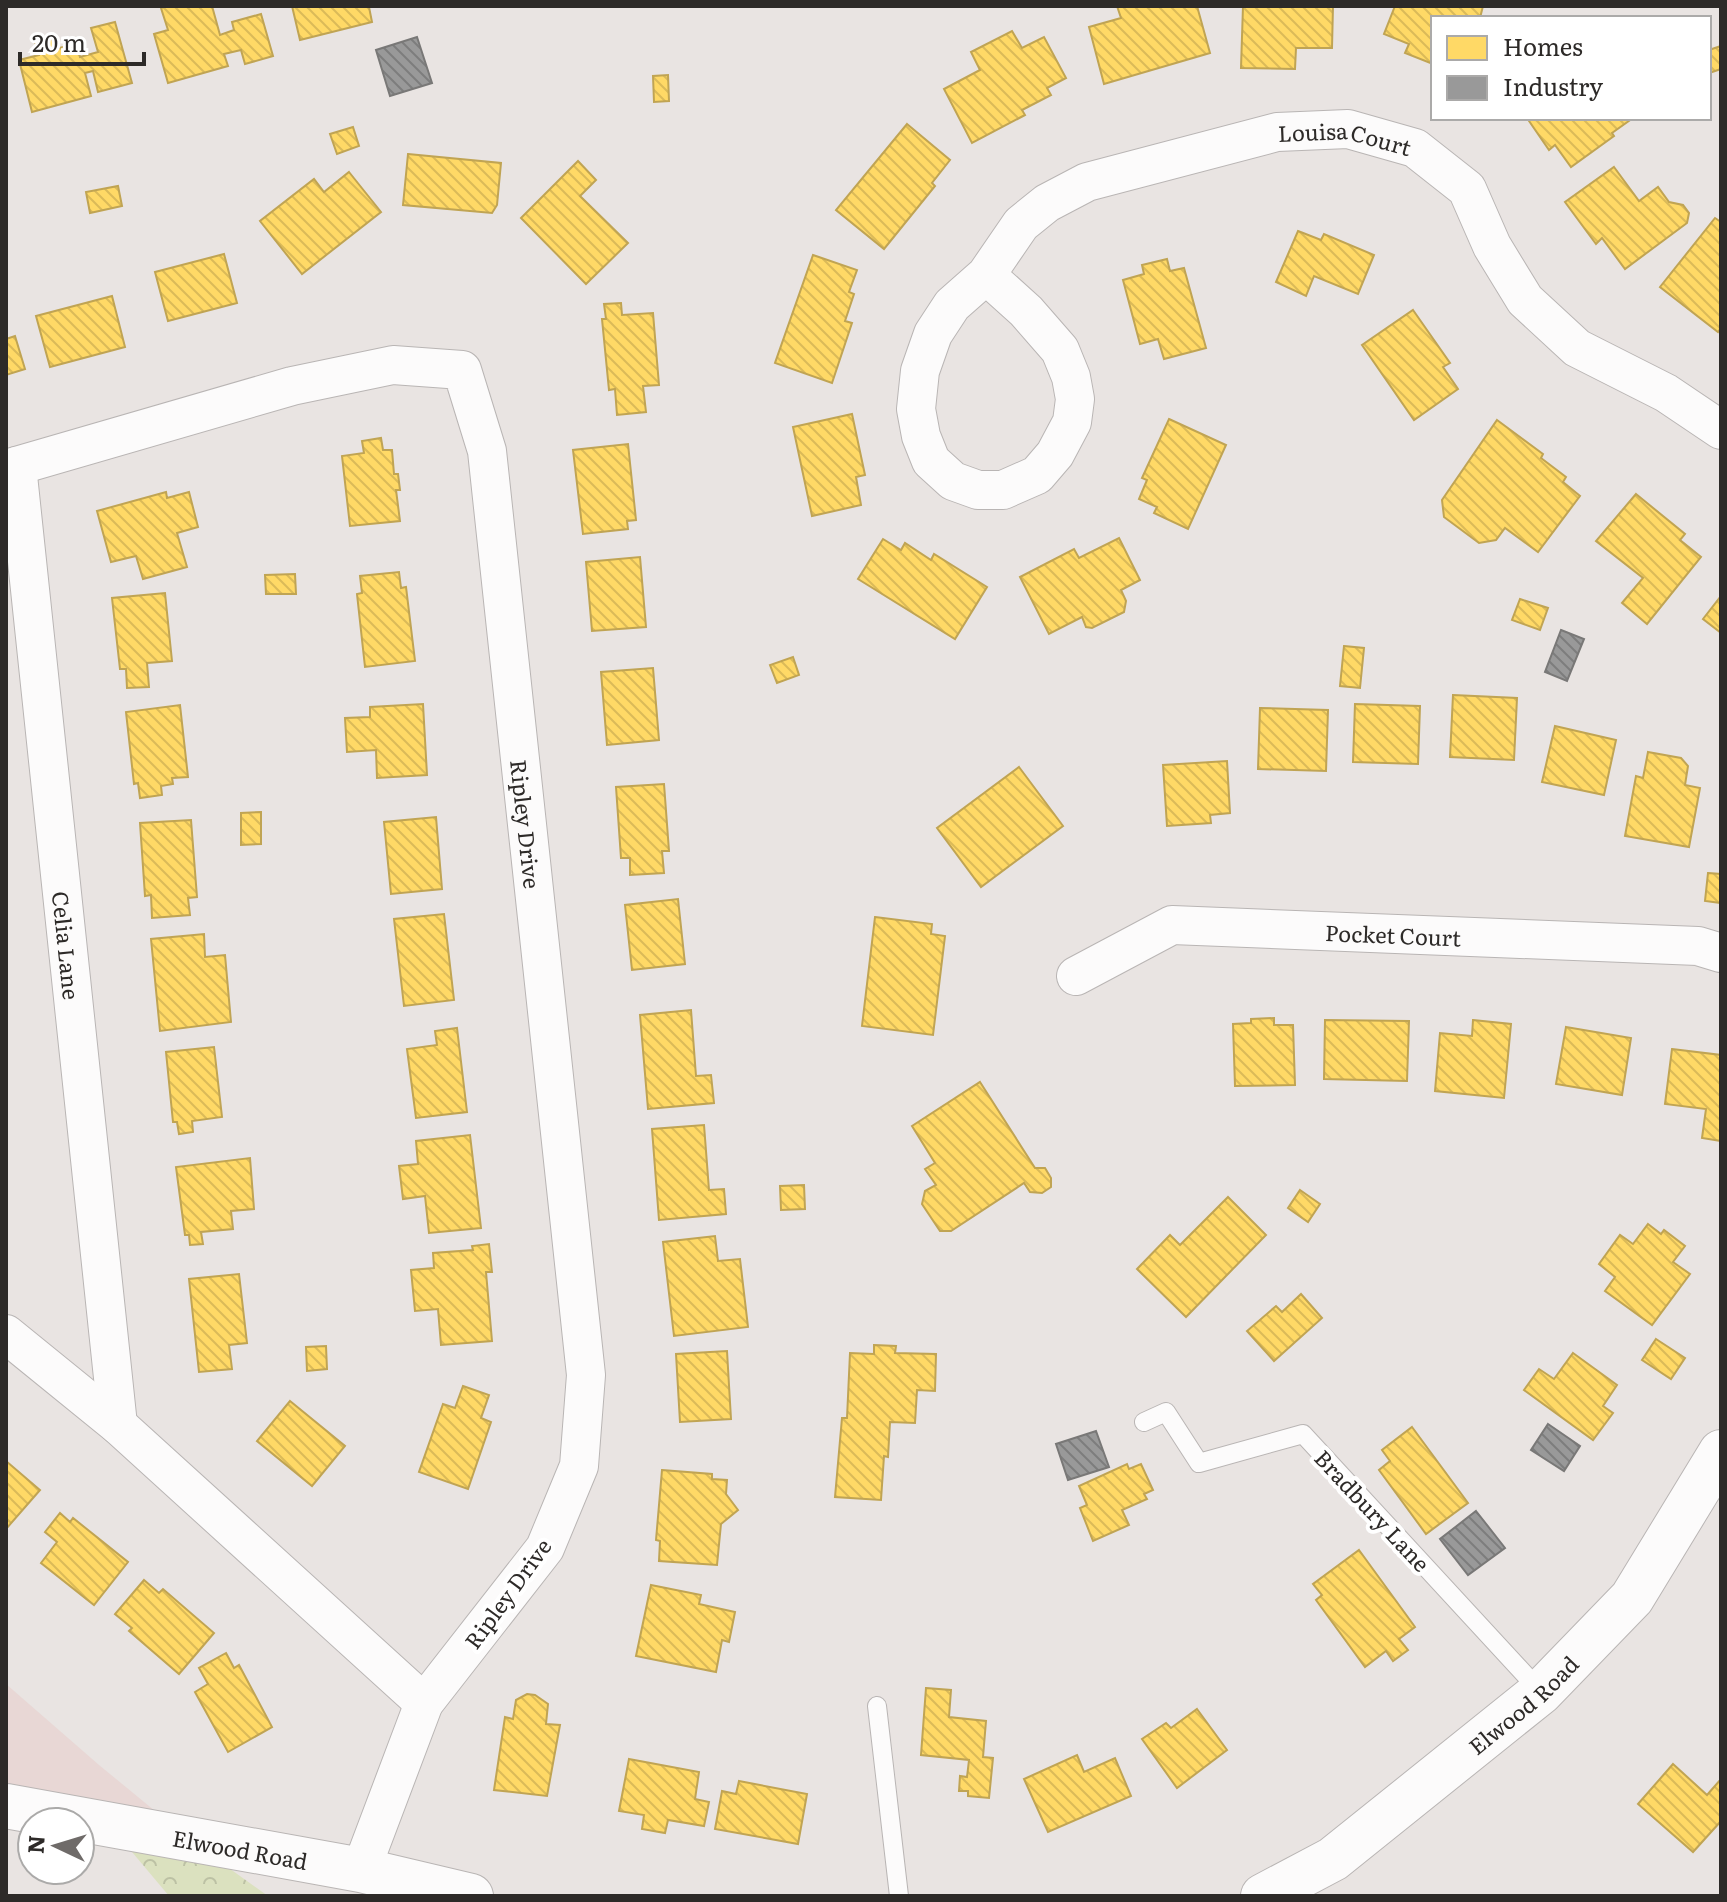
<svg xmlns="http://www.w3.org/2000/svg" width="1727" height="1902" font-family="Literata,serif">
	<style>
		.commercial { fill: #e8d7d5 }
		.park { fill: url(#park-crowns) }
		.homes { fill: url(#homes-back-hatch); stroke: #c0a453; stroke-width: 2 }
		.industry { fill: url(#industry-back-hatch); stroke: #797877; stroke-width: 2 }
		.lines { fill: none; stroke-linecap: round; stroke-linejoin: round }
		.lane-casing { stroke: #b9b5b4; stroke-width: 20 }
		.street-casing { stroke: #b9b5b4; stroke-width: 40 }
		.secondary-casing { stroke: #b9b5b4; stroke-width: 46 }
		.lane { stroke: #fcfbfb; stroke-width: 18 }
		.street { stroke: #fcfbfb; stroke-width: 38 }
		.secondary { stroke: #fcfbfb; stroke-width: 44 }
		.labels { text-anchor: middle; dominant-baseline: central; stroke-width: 8; stroke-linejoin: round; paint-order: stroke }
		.street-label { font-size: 22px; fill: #2d2a28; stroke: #fff }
	</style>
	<defs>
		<pattern id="park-crowns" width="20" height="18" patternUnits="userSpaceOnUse" patternTransform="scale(2)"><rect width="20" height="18" fill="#dbe1bf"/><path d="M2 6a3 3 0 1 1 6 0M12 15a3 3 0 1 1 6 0" fill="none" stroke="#bcc1a4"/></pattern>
		<pattern id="homes-back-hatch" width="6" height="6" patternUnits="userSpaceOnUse" patternTransform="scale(2)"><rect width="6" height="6" fill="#ffd966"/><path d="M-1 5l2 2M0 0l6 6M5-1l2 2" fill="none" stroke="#dbba58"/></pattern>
		<pattern id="industry-back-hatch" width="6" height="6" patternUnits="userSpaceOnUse" patternTransform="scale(2)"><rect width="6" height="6" fill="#999"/><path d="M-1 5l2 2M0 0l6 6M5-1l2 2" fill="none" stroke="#7d7d7d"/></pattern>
	</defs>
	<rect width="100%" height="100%" fill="#e9e4e2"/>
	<polygon class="commercial" points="6,1684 99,1765 194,1843 6,1803"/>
	<polygon class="park" points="111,1827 194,1843 268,1896 169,1896"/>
	<g class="homes">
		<polygon points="166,6 212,6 220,35 234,30 232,22 261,14 273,56 245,64 241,50 224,54 228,66 168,83 154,34 168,30 161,8"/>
		<polygon points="292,6 375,6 369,7 372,22 300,40"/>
		<polygon points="1117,6 1197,6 1210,53 1104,84 1089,27 1121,18"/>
		<polygon points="1243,6 1333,6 1332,48 1296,48 1295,69 1241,68"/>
		<polygon points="1395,6 1483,6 1480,18 1433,18 1433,64 1405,53 1409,44 1384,34"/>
		<polygon points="115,22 132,83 98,92 93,71 85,73 91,96 32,112 19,60 39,55 34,39 52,34 56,49 77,43 80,57 98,52 91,28"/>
		<polygon points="1012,31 1022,48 1044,37 1066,78 1047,88 1051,95 1022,110 1025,115 972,143 944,89 980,70 971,52"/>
		<polygon points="1721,46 1721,69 1709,73 1709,50"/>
		<polygon points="668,75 669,101 654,102 653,76"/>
		<polygon points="1527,118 1633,118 1612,133 1614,136 1571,167 1555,145 1549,150"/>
		<polygon points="907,124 950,160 932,183 935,186 884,249 836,210"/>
		<polygon points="353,127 359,146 337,154 330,134"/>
		<polygon points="408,154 501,163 497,205 492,213 403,205"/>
		<polygon points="578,161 596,180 580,196 628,243 586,284 521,218"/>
		<polygon points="1614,167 1639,201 1658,187 1669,202 1683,205 1689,213 1687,223 1625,269 1602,238 1596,244 1565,202"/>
		<polygon points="349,172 381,212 302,274 260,221 314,179 324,192"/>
		<polygon points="118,186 122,206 90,213 86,192"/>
		<polygon points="1715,218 1721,222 1721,328 1718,332 1660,287"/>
		<polygon points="1298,231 1321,240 1324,234 1374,255 1358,294 1314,276 1306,296 1276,282"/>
		<polygon points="224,254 237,303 168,321 155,272"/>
		<polygon points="813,255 857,270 849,292 854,294 845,321 852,323 832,383 775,363"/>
		<polygon points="1167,259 1170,271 1184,268 1206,348 1164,359 1158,339 1140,344 1123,280 1144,274 1142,265"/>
		<polygon points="112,296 125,347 50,367 36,316"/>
		<polygon points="621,303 622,315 653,313 659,385 643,386 646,412 617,415 615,389 609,390 602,319 606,319 604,304"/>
		<polygon points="1413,310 1450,363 1443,367 1458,389 1414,420 1362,345"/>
		<polygon points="15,336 25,369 6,375 6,339"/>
		<polygon points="852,414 865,475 856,477 861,505 812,516 793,427"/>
		<polygon points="1169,419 1226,445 1188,529 1154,513 1157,507 1139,499 1147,480 1142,478"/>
		<polygon points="1497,420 1543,454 1541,458 1566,477 1563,482 1580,496 1538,552 1505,528 1496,540 1479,543 1444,517 1442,500"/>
		<polygon points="381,438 383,450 392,450 394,474 398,474 400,490 396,490 400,521 350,526 342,456 364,453 362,441"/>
		<polygon points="628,444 636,520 627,521 628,529 583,534 573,450"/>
		<polygon points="166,492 167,498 189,492 198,527 177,533 187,567 143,579 136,556 111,562 97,511"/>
		<polygon points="1636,494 1685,534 1680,540 1701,557 1647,624 1622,603 1643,578 1596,541"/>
		<polygon points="1119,538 1140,580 1121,590 1126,601 1124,612 1092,628 1086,627 1082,617 1049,634 1020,577 1074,549 1079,558"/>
		<polygon points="883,539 901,550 905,543 931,560 934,554 987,587 955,639 858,579"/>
		<polygon points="640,557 646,627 592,631 586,562"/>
		<polygon points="399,572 401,588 406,587 415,661 365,667 357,594 362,593 360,576"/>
		<polygon points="295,574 296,594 266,594 265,575"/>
		<polygon points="165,593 172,661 147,663 149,687 127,688 126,669 120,669 112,598"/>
		<polygon points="1721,596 1721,633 1703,619"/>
		<polygon points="1520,599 1548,608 1540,630 1512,620"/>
		<polygon points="1344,646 1364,648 1360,688 1340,686"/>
		<polygon points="793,657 799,675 777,683 770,665"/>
		<polygon points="653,668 659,740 607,745 601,672"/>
		<polygon points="1453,695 1517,698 1514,760 1450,757"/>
		<polygon points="423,704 427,775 377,778 376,750 347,752 345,718 370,717 370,707"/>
		<polygon points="1355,704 1420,706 1418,764 1353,762"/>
		<polygon points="180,705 188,777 172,778 173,784 161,786 162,795 140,798 138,783 134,784 126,712"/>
		<polygon points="1260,708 1328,710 1326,771 1258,769"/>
		<polygon points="1555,726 1616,740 1604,795 1542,782"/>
		<polygon points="1648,752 1681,758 1688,766 1685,785 1700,788 1689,847 1625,836 1636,776 1643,778"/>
		<polygon points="1227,761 1230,813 1210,815 1211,823 1167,826 1163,765"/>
		<polygon points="1019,767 1063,826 981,887 937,828"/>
		<polygon points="664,784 669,851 662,851 664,873 630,875 630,858 621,858 616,787"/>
		<polygon points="261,812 261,844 241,845 241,813"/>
		<polygon points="436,817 442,889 391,894 384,822"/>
		<polygon points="191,820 197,897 188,898 190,915 152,918 151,895 145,896 140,823"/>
		<polygon points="1708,873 1721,874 1721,903 1705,901"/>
		<polygon points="678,899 685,964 632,970 625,905"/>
		<polygon points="444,914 454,1000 404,1006 394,919"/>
		<polygon points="875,917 932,924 931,934 945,936 933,1035 862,1026"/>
		<polygon points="204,934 205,957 225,955 231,1022 160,1031 151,939"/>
		<polygon points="691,1010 696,1076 711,1075 714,1103 648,1109 640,1015"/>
		<polygon points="1274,1018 1274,1025 1293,1025 1295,1085 1235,1086 1233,1024 1251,1023 1251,1019"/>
		<polygon points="1325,1020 1409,1021 1407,1081 1324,1079"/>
		<polygon points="1473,1020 1511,1024 1504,1098 1435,1091 1440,1033 1472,1036"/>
		<polygon points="1566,1027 1631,1038 1622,1095 1556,1084"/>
		<polygon points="457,1028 467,1112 416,1118 407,1049 437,1045 435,1031"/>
		<polygon points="214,1047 222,1117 192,1121 193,1132 179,1134 177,1122 173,1122 166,1052"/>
		<polygon points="1672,1049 1721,1055 1721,1141 1702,1138 1706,1109 1665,1104"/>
		<polygon points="980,1082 1035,1168 1045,1168 1051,1178 1051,1187 1042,1193 1030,1192 1024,1183 951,1231 940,1231 922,1204 925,1191 936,1185 925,1169 935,1163 912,1126"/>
		<polygon points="704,1125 709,1190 724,1189 726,1214 659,1220 652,1129"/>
		<polygon points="470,1135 481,1228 429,1233 425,1196 403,1199 399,1166 418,1164 416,1141"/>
		<polygon points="250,1158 254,1209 231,1211 233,1229 201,1232 203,1244 190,1245 189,1235 185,1235 176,1167"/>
		<polygon points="804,1185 805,1209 781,1210 780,1186"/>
		<polygon points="1300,1190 1320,1204 1308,1222 1288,1208"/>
		<polygon points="1228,1197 1266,1235 1186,1317 1137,1269 1170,1235 1180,1245"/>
		<polygon points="1648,1224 1661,1234 1664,1230 1685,1246 1673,1262 1690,1274 1652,1325 1605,1291 1615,1277 1599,1264 1620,1235 1633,1244"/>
		<polygon points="715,1236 718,1261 740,1259 748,1327 674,1336 663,1242"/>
		<polygon points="489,1244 492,1272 486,1272 492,1341 441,1345 438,1309 415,1311 411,1270 434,1268 433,1253 473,1250 472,1246"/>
		<polygon points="239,1274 247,1343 229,1345 232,1369 199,1372 189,1279"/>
		<polygon points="1301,1294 1322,1318 1274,1361 1247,1331 1276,1306 1282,1312"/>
		<polygon points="1656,1339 1685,1358 1671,1379 1642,1360"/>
		<polygon points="874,1345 896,1346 895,1353 936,1354 935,1391 917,1390 915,1423 890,1422 888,1457 884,1456 881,1500 835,1497 842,1418 847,1418 850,1353 874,1354"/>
		<polygon points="326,1346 327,1369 307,1371 306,1347"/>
		<polygon points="727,1351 731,1419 680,1422 676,1354"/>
		<polygon points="1573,1353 1617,1385 1603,1406 1613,1413 1593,1440 1524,1390 1539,1369 1554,1379"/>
		<polygon points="463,1386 489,1395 481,1418 491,1422 468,1489 419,1472 443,1404 455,1408"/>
		<polygon points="290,1401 345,1446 312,1486 257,1441"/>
		<polygon points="1412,1427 1468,1503 1426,1534 1379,1470 1390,1461 1382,1450"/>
		<polygon points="6,1461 40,1490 6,1529"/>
		<polygon points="1127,1464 1129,1469 1141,1464 1153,1490 1144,1494 1147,1499 1122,1510 1129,1525 1093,1541 1080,1508 1087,1505 1079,1486"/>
		<polygon points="662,1470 712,1474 712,1479 727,1480 726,1494 738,1510 721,1524 717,1565 659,1561 660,1541 656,1540"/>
		<polygon points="60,1513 70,1522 73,1518 128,1562 94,1605 41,1563 57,1542 45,1532"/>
		<polygon points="1359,1550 1415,1627 1399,1639 1408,1650 1393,1661 1386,1651 1365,1667 1316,1600 1322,1595 1313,1584"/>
		<polygon points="144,1580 159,1593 163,1589 214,1633 179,1674 129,1631 132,1628 115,1614"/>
		<polygon points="651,1585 701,1595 699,1604 735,1612 729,1642 722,1640 716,1672 636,1656"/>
		<polygon points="226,1653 234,1668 239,1665 272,1727 228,1752 195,1692 208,1684 199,1668"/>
		<polygon points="926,1688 951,1690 949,1717 986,1721 983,1757 993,1758 989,1798 968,1796 968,1791 959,1791 960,1776 967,1777 969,1760 921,1755"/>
		<polygon points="527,1694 535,1695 548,1704 546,1724 560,1725 547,1796 494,1790 505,1717 513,1719 516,1700"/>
		<polygon points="1197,1709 1227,1750 1177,1788 1142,1739 1166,1723 1171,1728"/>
		<polygon points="1077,1755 1084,1772 1115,1758 1131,1796 1048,1832 1024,1779"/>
		<polygon points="629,1759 699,1772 695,1799 709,1802 704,1826 668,1820 665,1833 642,1829 644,1815 619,1811"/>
		<polygon points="1673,1764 1707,1795 1721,1779 1721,1821 1693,1852 1638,1804"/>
		<polygon points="739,1781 807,1794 798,1844 715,1829 722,1791 736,1794"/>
	</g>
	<g class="industry">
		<polygon points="417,37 432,83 390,96 376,50"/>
		<polygon points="1561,630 1584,639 1567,681 1545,672"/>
		<polygon points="1548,1424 1580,1446 1564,1471 1531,1450"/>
		<polygon points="1096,1431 1109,1467 1068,1480 1056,1444"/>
		<polygon points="1476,1511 1505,1548 1468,1575 1440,1539"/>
	</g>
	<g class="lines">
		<defs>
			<g id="lane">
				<polyline points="1144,1422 1166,1412 1199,1463 1303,1434 1541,1692"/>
				<polyline points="877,1706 899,1896"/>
			</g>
			<g id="street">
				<path id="s1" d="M986 275 1026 311 1060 350 1071 377 1075 399 1072 422 1055 454 1037 475 1003 490H978L953 481 931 461 921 436 916 409 920 371 933 334 952 305 986 275 1021 224 1047 203 1087 182 1277 132 1348 129 1415 148 1467 189 1492 246 1525 300 1577 348 1666 393 1721 430"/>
				<path id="s2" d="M17 466 118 1425"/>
				<path id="s3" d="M6 469 292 386 393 365 462 370 487 451 586 1375 579 1466 545 1548 424 1703 361 1870"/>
				<path id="s4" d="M1076 976 1172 925 1698 946 1721 953"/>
				<polyline points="6,1334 118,1425 424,1703"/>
			</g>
			<g id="secondary">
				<path id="s5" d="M6 1806 361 1870 471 1896"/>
				<path id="s6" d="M1263 1896 1333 1859 1541 1692 1632 1598 1721 1452"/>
			</g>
		</defs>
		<use href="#lane" class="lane-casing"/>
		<use href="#street" class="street-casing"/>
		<use href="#secondary" class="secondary-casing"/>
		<use href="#lane" class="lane"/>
		<use href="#street" class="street"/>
		<use href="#secondary" class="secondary"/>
	</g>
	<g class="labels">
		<g class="street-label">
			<text stroke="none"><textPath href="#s1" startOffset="980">Louisa Court</textPath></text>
			<text stroke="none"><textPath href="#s3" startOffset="930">Ripley Drive</textPath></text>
			<text stroke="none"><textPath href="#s4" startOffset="330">Pocket Court</textPath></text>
			<text stroke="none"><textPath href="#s2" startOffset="482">Celia Lane</textPath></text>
			<text transform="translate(1373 1510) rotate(47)">Bradbury Lane</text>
			<text transform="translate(507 1593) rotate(-54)">Ripley Drive</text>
			<text stroke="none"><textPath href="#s6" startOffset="324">Elwood Road</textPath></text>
			<text stroke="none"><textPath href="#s5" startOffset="238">Elwood Road</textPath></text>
		</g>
	</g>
	<rect width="1727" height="1902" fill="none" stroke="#2d2a28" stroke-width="16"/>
	<rect x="1431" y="16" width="280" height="104" fill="#ffffff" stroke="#abaaa9" stroke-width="2"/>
	<rect x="1447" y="36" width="40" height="24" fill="#ffd966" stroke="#abaaa9" stroke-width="2"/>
	<text x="1503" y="56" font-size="24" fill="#2d2a28">Homes</text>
	<rect x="1447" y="76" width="40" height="24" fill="#999999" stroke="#abaaa9" stroke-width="2"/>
	<text x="1503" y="96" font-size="24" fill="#2d2a28">Industry</text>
	<g transform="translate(56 1846) rotate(274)"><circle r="38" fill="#ffffff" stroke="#abaaa9" stroke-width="2"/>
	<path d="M0-6L14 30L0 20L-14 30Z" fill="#6f6b69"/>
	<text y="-12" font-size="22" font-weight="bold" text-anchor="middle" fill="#2d2a28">N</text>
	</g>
	<path d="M20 52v12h124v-12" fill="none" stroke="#2d2a28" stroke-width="4"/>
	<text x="32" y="52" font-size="24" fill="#2d2a28" stroke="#ffffff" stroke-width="6" paint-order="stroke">20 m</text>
</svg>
